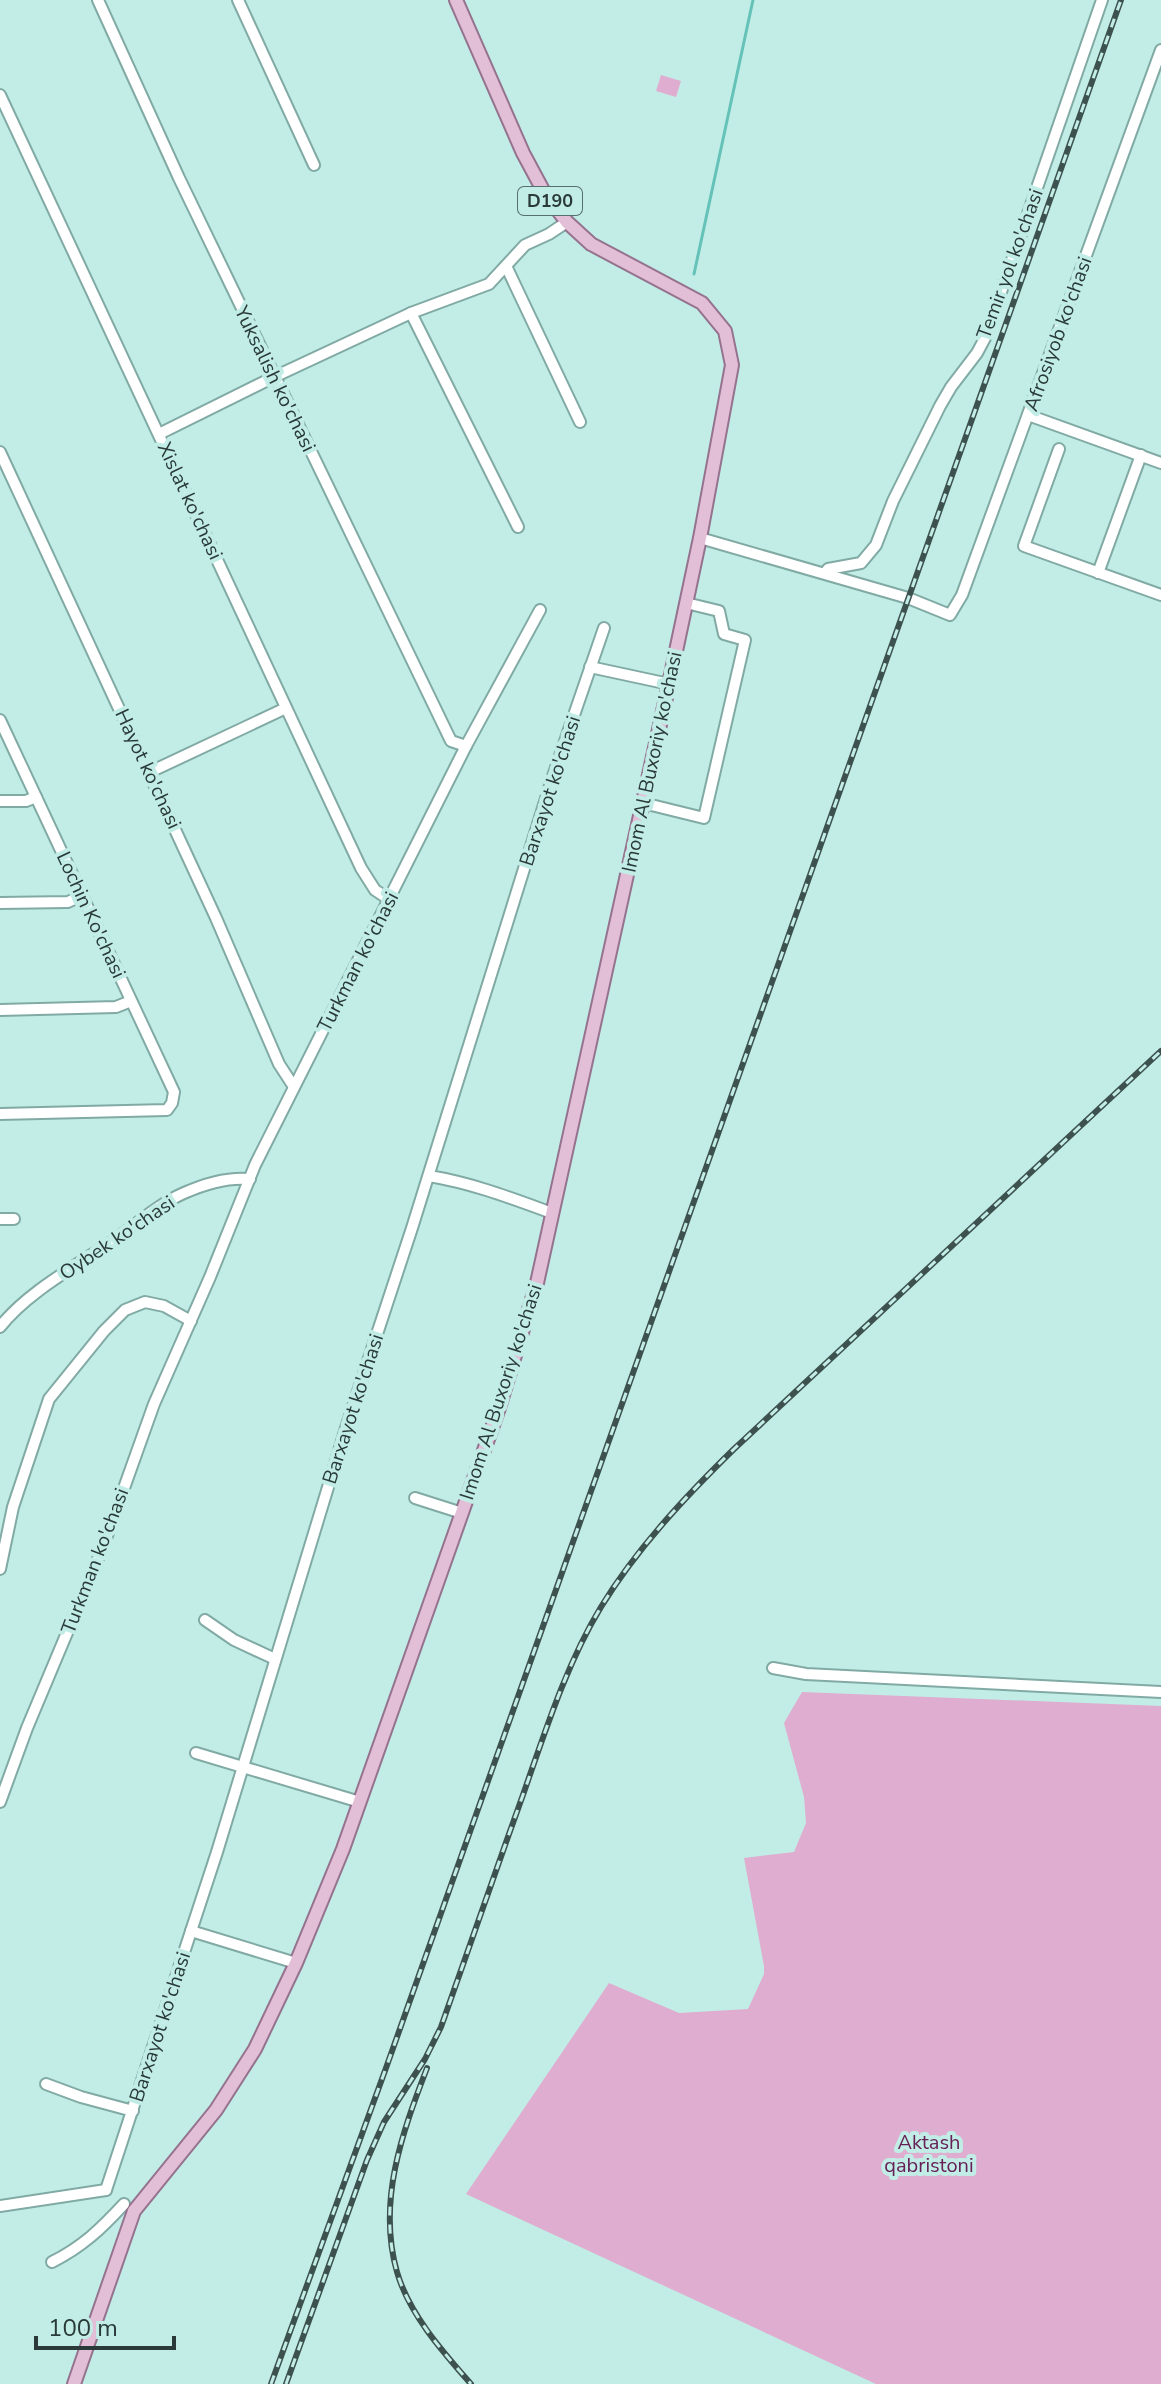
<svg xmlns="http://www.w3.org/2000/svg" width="1161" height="2384" font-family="'Nunito Sans',sans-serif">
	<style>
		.green { fill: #dfadcf }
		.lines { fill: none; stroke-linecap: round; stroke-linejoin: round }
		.stream { stroke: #65c2b8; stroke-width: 3 }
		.minor-casing { stroke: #81aaa4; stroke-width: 14 }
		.major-casing { stroke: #95738e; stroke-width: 16 }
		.minor { stroke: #fff; stroke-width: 10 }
		.major { stroke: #e2bed7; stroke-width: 12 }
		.rail-casing { stroke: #3d524f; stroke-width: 6 }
		.rail { stroke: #c2ede7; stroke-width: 3; stroke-dasharray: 9; stroke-linecap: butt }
		.labels { text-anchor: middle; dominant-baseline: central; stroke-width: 8; stroke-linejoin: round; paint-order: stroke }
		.shield { fill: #c2ede7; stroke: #57706c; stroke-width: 2 }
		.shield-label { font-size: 18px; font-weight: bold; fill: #293a38 }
		.street-label { font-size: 20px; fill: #293a38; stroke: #c2ede7 }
		.park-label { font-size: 20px; fill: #662055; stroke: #c2ede7 }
	</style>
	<rect width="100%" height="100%" fill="#c2ede7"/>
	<g class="green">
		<polygon points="661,75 681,81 676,97 656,91"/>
		<polygon points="802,1692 1161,1706 1161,2384 876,2384 466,2194 609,1983 679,2013 748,2009 764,1974 764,1966 744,1858 794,1852 806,1823 804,1797 784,1723"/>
	</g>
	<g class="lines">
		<polyline class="stream" points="694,274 753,0"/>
		<defs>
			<g id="minor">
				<polyline points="98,0 179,178 451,741 466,746"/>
				<polyline points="238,0 314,165"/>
				<polyline points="0,95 361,868 375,890 390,900"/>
				<polyline points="506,266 580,422"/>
				<polyline points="411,313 518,527"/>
				<polyline points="1028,415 1161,463"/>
				<polyline points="159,434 274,377 411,313 489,284 525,245 549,234 567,222"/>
				<polyline points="1059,449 1024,546 1161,595"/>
				<polyline points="0,452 216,918 279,1064 294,1087"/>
				<polyline points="700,538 908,598 950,615 962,595 1161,50"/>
				<polyline points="825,573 828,569 861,563 876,545 893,501 940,406 951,387 977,353 985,338 1102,0"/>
				<polyline points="1098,573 1141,455"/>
				<polyline points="590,667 669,684"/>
				<polyline points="0,720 174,1092 172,1103 167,1110 0,1114"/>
				<polyline points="150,772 286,708"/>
				<polyline points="0,801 26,801 36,797"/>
				<polyline points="643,803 704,818 745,640 724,634 719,611 686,603"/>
				<polyline points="0,903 68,902 81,896"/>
				<polyline points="0,1010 116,1007 131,1001"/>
				<path d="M429 1176C472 1183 511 1198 552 1213"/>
				<polyline points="0,1219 14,1219"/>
				<path d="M0 1327C28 1291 80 1264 117 1238 139 1222 159 1204 184 1193 204 1184 228 1177 250 1179"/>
				<polyline points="415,1498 462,1513"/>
				<polyline points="0,1569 13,1507 49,1399 104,1331 125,1310 145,1302 164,1306 191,1321"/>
				<polyline points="205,1620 234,1640 275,1659"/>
				<polyline points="773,1668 806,1674 1161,1692"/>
				<polyline points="196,1753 360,1802"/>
				<polyline points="0,1802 27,1728 103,1547 154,1404 210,1277 255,1165 466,746 540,610"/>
				<polyline points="191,1931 296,1963"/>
				<polyline points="46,2084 81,2097 133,2111"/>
				<polyline points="106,2190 217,1852 346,1428 412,1228 552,779 604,628"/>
				<polyline points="0,2206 106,2190"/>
				<path d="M52 2262C82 2247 101 2229 124 2204"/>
			</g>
			<polyline id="major" points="74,2384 134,2211 216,2110 255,2049 296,1963 343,1849 499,1408 537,1283 669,684 700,538 732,365 725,331 702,303 591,244 567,222 545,194 523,153 456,0"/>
		</defs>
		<use href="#minor" class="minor-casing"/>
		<use href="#major" class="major-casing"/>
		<use href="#minor" class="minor"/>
		<use href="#major" class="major"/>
		<defs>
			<g id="rail">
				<path d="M427 2068C402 2133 377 2202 397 2272 409 2314 443 2352 471 2384"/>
				<polyline points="271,2384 386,2068 1121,0"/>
				<path d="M286 2384 367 2160 384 2122 425 2059 441 2027C469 1948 496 1870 524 1792 546 1729 567 1663 601 1607 637 1548 686 1496 734 1449L1161 1051"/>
			</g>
		</defs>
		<use href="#rail" class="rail-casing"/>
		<use href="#rail" class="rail"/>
	</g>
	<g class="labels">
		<rect class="shield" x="518" y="187" width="64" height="28" rx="6"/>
		<g class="shield-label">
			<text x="550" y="201">D190</text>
		</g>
		<g class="street-label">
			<text transform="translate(1010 264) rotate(-70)">Temir yol ko'chasi</text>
			<text transform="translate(1058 334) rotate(-70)">Afrosiyob ko'chasi</text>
			<text transform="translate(275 379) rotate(64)">Yuksalish ko'chasi</text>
			<text transform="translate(190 501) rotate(65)">Xislat ko'chasi</text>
			<text transform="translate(652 762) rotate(-78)">Imom Al Buxoriy ko'chasi</text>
			<text transform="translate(148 769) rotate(65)">Hayot ko'chasi</text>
			<text transform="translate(550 791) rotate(-72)">Barxayot ko'chasi</text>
			<text transform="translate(91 915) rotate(65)">Lochin Ko'chasi</text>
			<text transform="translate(358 962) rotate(-63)">Turkman ko'chasi</text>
			<text transform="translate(117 1238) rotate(-34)">Oybek ko'chasi</text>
			<text transform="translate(501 1392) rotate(-72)">Imom Al Buxoriy ko'chasi</text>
			<text transform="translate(353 1409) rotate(-72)">Barxayot ko'chasi</text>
			<text transform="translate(95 1561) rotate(-69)">Turkman ko'chasi</text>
			<text transform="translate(160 2027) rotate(-72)">Barxayot ko'chasi</text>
		</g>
		<g class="park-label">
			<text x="929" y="2142">Aktash<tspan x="929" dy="23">qabristoni</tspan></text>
		</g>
	</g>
	<path d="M36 2336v12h138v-12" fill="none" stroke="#293a38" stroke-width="4"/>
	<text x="48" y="2336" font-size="24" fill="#293a38" stroke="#c2ede7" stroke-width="6" paint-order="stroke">100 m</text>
</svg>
